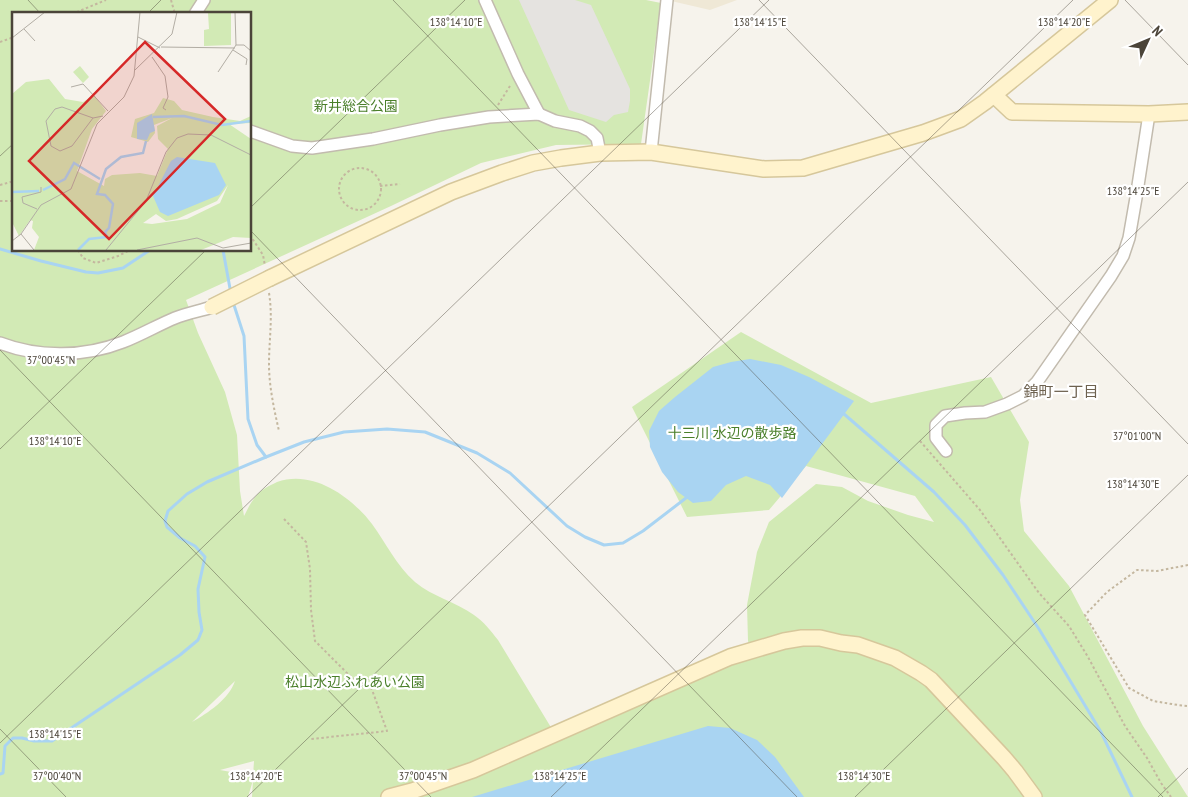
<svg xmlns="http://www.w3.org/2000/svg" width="1188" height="797" font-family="'PT Sans Narrow','Noto Sans JP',sans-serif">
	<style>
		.education { fill: #efe8d6 }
		.green { fill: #d2eab5; fill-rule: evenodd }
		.parking { fill: #e5e3e0 }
		.water { fill: #a9d4f2 }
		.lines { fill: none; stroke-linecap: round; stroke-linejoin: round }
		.stream { stroke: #a9d4f2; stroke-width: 3 }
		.street-casing { stroke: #c2bbae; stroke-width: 14 }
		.secondary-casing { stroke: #d6c79b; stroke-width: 18 }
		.path { stroke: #c4b79f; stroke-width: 2; stroke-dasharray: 2.5 2.5; stroke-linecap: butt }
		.street { stroke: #fff; stroke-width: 11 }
		.secondary { stroke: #fff3cd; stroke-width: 15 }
		.secondary-bridge-casing { stroke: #d6c79b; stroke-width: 18; stroke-linecap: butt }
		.secondary-bridge { stroke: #fff3cd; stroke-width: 15 }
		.ticks { fill: none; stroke: #4b4439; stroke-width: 1; stroke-opacity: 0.45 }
		.labels { text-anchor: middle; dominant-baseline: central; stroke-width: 4.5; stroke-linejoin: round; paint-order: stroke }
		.park-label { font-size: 14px; fill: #4a7f2a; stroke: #fff }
		.neighbourhood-label { font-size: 15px; fill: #6e6250; stroke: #fff }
		.inset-river { fill: none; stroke: #a9d4f2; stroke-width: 2.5 }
		.inset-road { fill: none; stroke: #b2ada4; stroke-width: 1 }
		.view { fill: #d62828; fill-opacity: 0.15; stroke: #d62828; stroke-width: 2.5 }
		.inset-edge { fill: none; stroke: #4b4439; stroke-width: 2.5 }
		.ticks-label { font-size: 12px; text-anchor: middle; fill: #4b4439; stroke: #fff; stroke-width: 4.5; stroke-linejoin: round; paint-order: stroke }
	</style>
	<rect width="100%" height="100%" fill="#f6f3ec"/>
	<polygon class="education" points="667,0 737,0 710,10"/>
	<path class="green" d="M0 0H646L661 3 641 144 556 145 481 163 391 206 186 300 198 333 225 392 237 435 240 491 244 516C247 511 249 505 253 500 256 495 262 490 267 487 270 485 274 484 277 482 312 469 351 496 372 524 386 543 396 565 415 582 433 597 456 602 474 615 484 622 491 631 498 640L555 734 751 651 748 641 747 605 757 552 769 522 816 484 842 487 868 501 908 515 934 522 915 496 806 466 769 510 687 517 632 407 741 332 871 403 991 377 1029 442 1020 500 1024 531 1069 586 1143 726 1188 797H252L253 780 248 797H0ZM14 14H250V250H14ZM235 681C229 699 208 713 192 722ZM254 761 253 776 220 770Z"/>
	<polygon class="parking" points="519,0 575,0 591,5 630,89 630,101 628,112 614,115 606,122 569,110"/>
	<g class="water">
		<polygon points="750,359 781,365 809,377 854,401 782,498 770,485 746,476 726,485 711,501 693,503 678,492 662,472 650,447 649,431 659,411 675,397 713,367 731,362"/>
		<polygon points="708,726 730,728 757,740 775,757 804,797 472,797"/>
	</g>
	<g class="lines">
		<g class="stream">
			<polyline points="0,249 41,261 86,272 98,273 123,268 150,250"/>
			<polyline points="223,250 231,294"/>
			<polyline points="233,302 244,336 248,419 257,445 266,457"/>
			<polyline points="844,414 934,492 965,525 1003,575 1039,629 1101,732 1132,797"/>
			<polyline points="0,774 3,773 5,746 13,738 22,738 34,741 52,741 180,655 198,640 202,630 199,612 198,589 205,557 195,546 180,538 167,527 165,521 168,511 187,494 207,482 266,457 304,442 344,432 387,429 425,432 477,453 510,473 567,526 585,537 604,545 623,543 643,531 686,498"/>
		</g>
		<defs>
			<g id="street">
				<polyline points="485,0 518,74 539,114"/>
				<polyline points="195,14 204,0"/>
				<polyline points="250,131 292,146 312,148 373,139 440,125 489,117 539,114 555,121 580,126 590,131 597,138 600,153"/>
				<polyline points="651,152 667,0"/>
				<path d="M0 343C39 358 85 357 123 342 141 335 158 325 175 318 187 313 200 311 212 307"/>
				<polyline points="946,451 936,438 936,425 945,416 965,413 985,412 1007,404 1023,396 1037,382 1111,276 1123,256 1129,238 1137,192 1149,114"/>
			</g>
			<g id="secondary">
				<polyline points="994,95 1012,112 1149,114 1188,112"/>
				<polyline points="270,278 451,192 502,173 533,163 561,158 600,153 651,152 764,169 803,168 923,133 961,119 985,102 1110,0"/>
				<polyline points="389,797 412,791 473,770 730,657 784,641 802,638 820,638 841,643 858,645 895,658 921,673 931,680 1004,758 1015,771 1034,797"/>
			</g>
		</defs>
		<use href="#street" class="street-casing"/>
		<use href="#secondary" class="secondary-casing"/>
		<g class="path">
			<polyline points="171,0 175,14"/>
			<polyline points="72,14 106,0"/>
			<polyline points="0,42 14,37"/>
			<polyline points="498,105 510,86"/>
			<circle cx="360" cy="189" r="21"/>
			<polyline points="0,185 14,181"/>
			<polyline points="380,186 400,184"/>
			<polyline points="0,201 14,201"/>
			<polyline points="250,235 263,255 265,266"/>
			<polyline points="78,250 83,258 96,263 118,256 130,250"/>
			<path d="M269 293C273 317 269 340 269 364 269 386 274 409 279 431"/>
			<polyline points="920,441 980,510 1039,593 1069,626 1088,657 1125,726 1147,758 1161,783 1171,797"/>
			<polyline points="284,519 306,542 310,569 311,610 315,641 351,677 371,687 387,731 311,739"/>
			<polyline points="1188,565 1157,571 1137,570 1107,592 1085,615 1129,688 1153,701 1178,705 1188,706"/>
		</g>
		<use href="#street" class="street"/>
		<use href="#secondary" class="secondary"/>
		<defs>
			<polyline id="secondary-bridge" points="212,307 270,278"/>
		</defs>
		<use href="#secondary-bridge" class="secondary-bridge-casing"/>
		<use href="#secondary-bridge" class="secondary-bridge"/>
	</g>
	<path class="ticks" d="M28 0 41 14M393 0 1163 797M759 0 1188 444M1125 0 1188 65M147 14 161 0M0 156 14 143M250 208 465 0M250 230 797 797M0 350 431 797M0 449 206 250M0 729 66 797M0 743 769 0M247 797 1073 0M551 797 1188 182M855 797 1188 475M1158 797 1188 768"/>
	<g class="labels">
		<g class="park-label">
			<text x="356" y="106">新井総合公園</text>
			<text x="732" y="433">十三川 水辺の散歩路</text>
			<text x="355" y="682">松山水辺ふれあい公園</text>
		</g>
		<g class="neighbourhood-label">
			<text x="1061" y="391">錦町一丁目</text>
		</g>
	</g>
	<g transform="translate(12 12)">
		<rect width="239" height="239" fill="#f6f3ec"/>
		<path d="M196 1H219V33L192 34V18L197 17ZM68 54 77 65 71 71 61 60ZM37 67 53 87 71 90 82 83 94 99 80 117 65 159 92 174 93 167 100 163 128 161 145 164 156 137 146 127 145 114 160 106 142 113 143 121 136 130 119 125 123 107 142 101 151 86 162 89 170 98 201 105 228 109 239 104V111L217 112 239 127V226L221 225 189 238H22L27 225 20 216 21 209 18 208 7 224 0 210V82L14 70ZM216 173 208 191 175 207 140 212 131 211 144 202 154 209 165 207 205 189Z" fill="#d2eab5" fill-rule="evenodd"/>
		<path d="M140 102 143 119 138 121 135 128 125 127V111ZM165 145 203 151 214 173 207 183 156 204 148 200 141 184 159 149Z" fill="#a9d4f2"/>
		<path class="inset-river" d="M141 105 172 104 210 113 239 109M31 178 53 167 62 151 88 167M0 180 27 179M66 238 77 227 95 225 93 220 97 216 101 192 93 183 85 182 94 157 109 145 131 141 134 129"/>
		<path class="inset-road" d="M101 0H117M12 17 23 29M126 25 148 36M0 26 33 0M224 33H232L239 39M149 35 223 36M221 38 235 47 234 53M140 45 153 64 156 85 151 96 154 98M123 58 160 22 165 0M206 60 224 33 223 0M59 75 71 72 96 99M81 106 50 95 43 97 34 109 39 134 48 139 60 134 81 106 91 104M25 197 11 191 10 185 29 180V175M9 222 22 238M0 229 9 222 29 193 59 177 85 112 112 85 122 64 128 0M94 238 134 189 154 140 165 126 176 122 199 123 239 143M125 238 185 226 211 236 239 231"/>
		<path class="view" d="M133 30 213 107 97 227 17 149Z"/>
		<rect width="239" height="239" class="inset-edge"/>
	</g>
	<g class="ticks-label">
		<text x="456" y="26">138°14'10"E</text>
		<text x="760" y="26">138°14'15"E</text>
		<text x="1064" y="26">138°14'20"E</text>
		<text x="1133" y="195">138°14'25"E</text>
		<text x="51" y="364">37°00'45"N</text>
		<text x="1137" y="440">37°01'00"N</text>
		<text x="55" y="445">138°14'10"E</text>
		<text x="1133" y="488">138°14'30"E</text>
		<text x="55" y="738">138°14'15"E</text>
		<text x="57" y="780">37°00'40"N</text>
		<text x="423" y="780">37°00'45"N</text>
		<text x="256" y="780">138°14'20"E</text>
		<text x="560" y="780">138°14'25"E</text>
		<text x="864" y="780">138°14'30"E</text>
	</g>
	<g transform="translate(1148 40) rotate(46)" stroke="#ffffff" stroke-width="4" paint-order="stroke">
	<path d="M0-4L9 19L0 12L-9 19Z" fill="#4b4439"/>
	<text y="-8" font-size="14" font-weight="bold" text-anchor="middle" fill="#4b4439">N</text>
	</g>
</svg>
